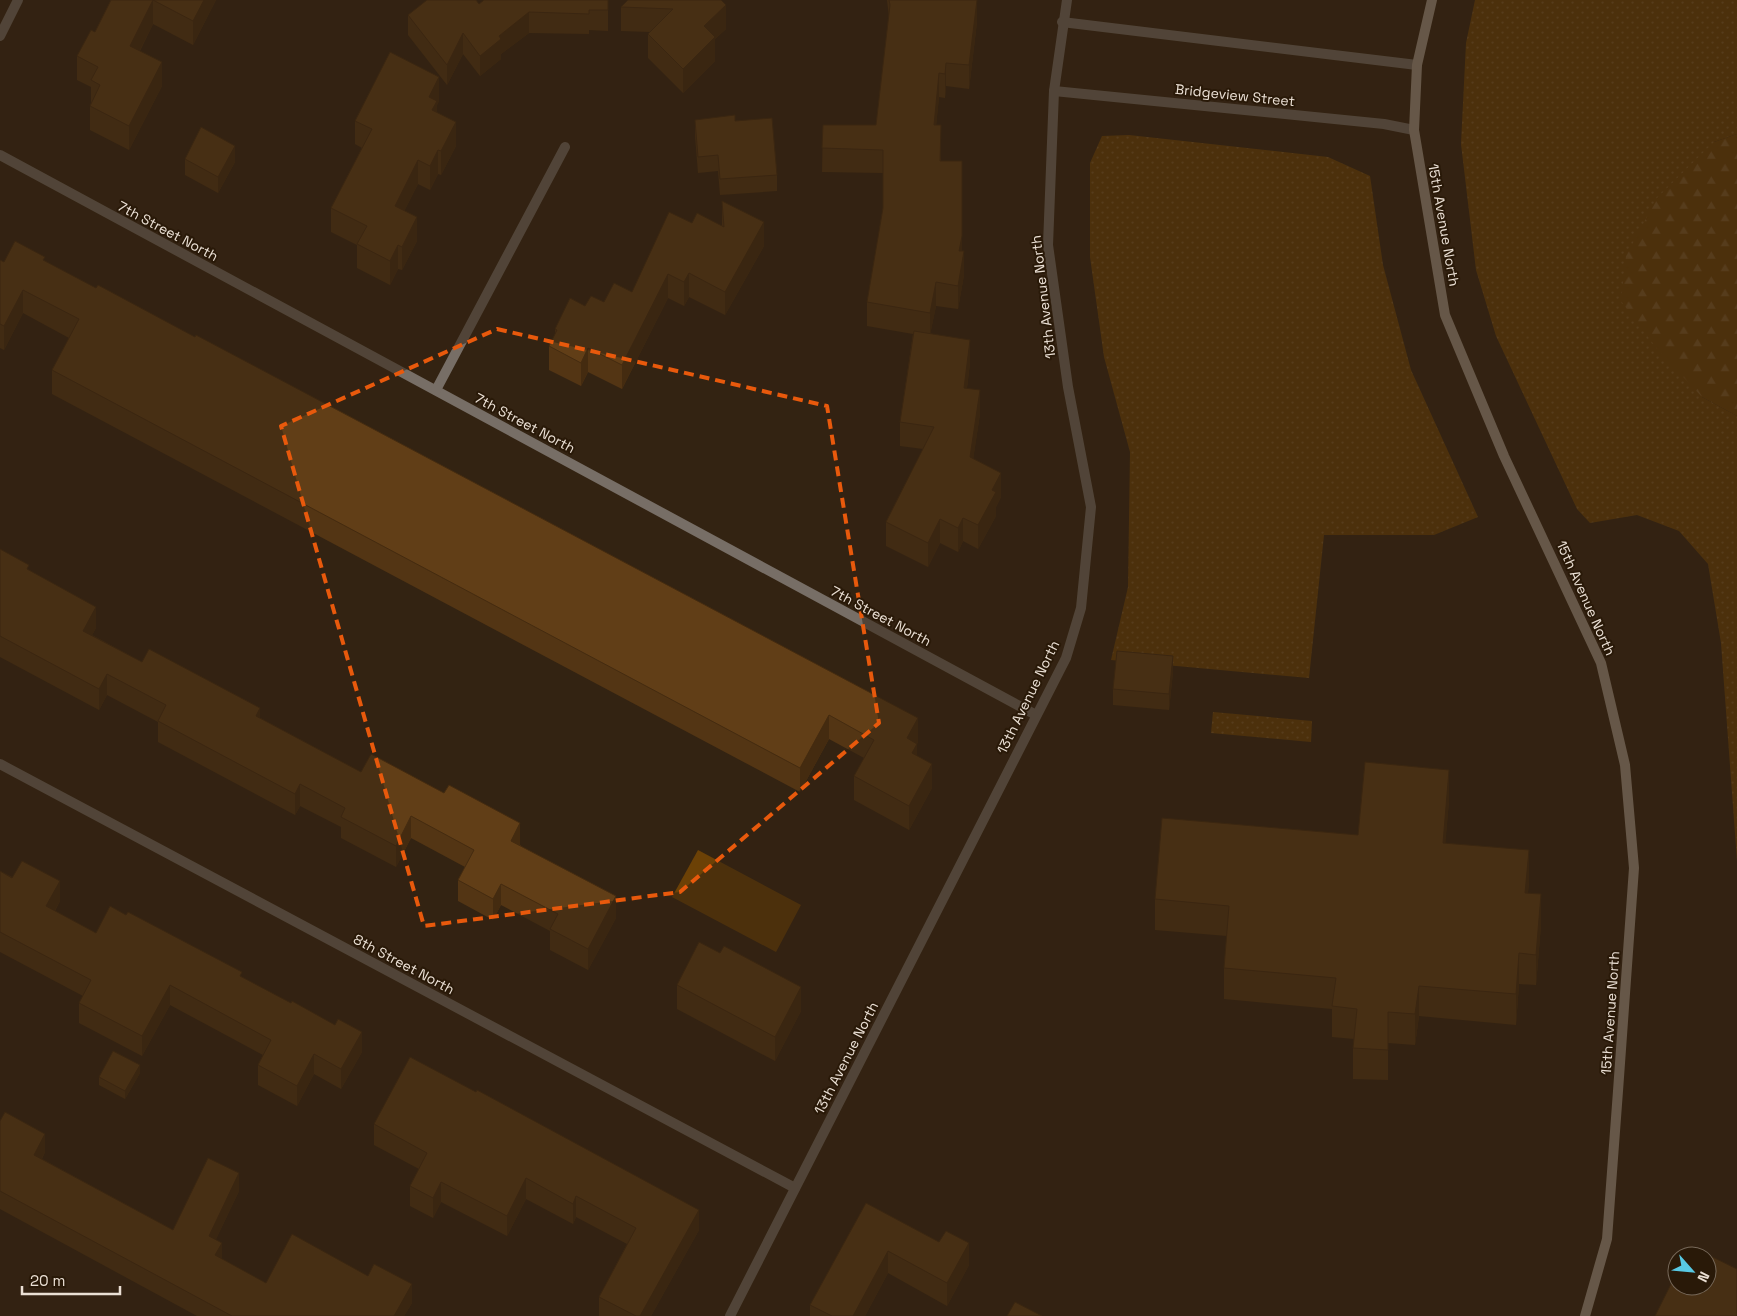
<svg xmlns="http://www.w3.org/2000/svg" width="1737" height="1316" font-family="'Space Grotesk',sans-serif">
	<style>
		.grass { fill: url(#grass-dots) }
		.forest { fill: url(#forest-firs) }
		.pitch { fill: #6c4106 }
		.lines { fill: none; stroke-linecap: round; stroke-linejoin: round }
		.minor { stroke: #776e66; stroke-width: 10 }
		.secondary { stroke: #a59789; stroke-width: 10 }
		.wall { fill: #533514 }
		.shaded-wall { fill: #442b10 }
		.building { fill: #613e17; stroke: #442b10 }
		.marked { fill: none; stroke: #e8590c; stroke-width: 4; stroke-dasharray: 10 6; stroke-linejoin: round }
		.labels { text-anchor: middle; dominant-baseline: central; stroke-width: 4; stroke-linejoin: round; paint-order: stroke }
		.street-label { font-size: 14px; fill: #ebe0d5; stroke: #291908 }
	</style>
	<defs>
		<pattern id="grass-dots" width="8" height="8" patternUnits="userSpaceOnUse" patternTransform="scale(1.25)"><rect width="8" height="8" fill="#6c4106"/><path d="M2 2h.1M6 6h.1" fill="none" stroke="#815c29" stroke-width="1.8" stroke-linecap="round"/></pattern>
		<pattern id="forest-firs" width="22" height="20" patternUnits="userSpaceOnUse" patternTransform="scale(1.25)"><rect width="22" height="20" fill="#6c4106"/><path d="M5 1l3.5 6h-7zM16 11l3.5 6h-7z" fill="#815c29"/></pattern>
	</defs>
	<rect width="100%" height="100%" fill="#332312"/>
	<g class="grass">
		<polygon points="1475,0 1737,0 1737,134 1714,142 1702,397 1737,416 1737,861 1721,643 1708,564 1679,531 1637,515 1590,523 1577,509 1496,336 1476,270 1461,144 1466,43"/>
		<polygon points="1129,135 1328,157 1370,176 1383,265 1411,370 1478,517 1434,535 1324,535 1309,678 1111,660 1128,587 1130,452 1104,357 1090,257 1090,163 1102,136"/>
		<polygon points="1213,712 1312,721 1311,742 1211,733"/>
	</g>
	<polygon class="forest" points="1737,134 1737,416 1702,397 1658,350 1621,301 1626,256 1657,198 1714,142"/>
	<polygon class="pitch" points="698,850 801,905 776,952 672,897"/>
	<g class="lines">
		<g class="minor">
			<polyline points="1062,22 1417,65"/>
			<polyline points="0,36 18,0"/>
			<polyline points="1054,91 1384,124 1414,130"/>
			<polyline points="0,155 1036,715"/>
			<polyline points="436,390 565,147"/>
			<polyline points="0,764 795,1188"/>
			<polyline points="730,1316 1066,658 1081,608 1091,507 1068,387 1048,245 1054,91 1067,0"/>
		</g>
		<polyline class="secondary" points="1432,0 1417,65 1414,130 1445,315 1504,456 1601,663 1625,765 1634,868 1618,1091 1607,1239 1585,1316"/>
	</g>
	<g class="wall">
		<polygon points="111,0 216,0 193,45 153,24 140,51 162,86 129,150 90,130 90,106 91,103 91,87 77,80 77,56 95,32"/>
		<polygon points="608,0 608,31 589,30 589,34 529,33 501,54 501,59 480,76 463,54 447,85 408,35 408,15"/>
		<polygon points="721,0 726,29 715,39 715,61 683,93 648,58 648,34 650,32 621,31 621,7"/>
		<polygon points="887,0 977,0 977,22 969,89 946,86 945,98 939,97 936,125 941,161 962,161 962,251 964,275 958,309 936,306 930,334 970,363 967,388 980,414 973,459 1001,497 996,507 996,516 978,549 963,541 958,552 940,543 928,567 886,546 886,522 923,449 900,446 900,422 913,334 867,326 867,302 883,208 883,173 822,172 823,125 876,125 889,17"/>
		<polygon points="439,101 437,105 437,113 456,146 441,175 438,174 430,190 418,184 404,211 417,241 402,270 398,269 390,285 357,268 357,245 331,232 331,208 362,148 355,144 355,121"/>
		<polygon points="695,120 735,121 777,175 777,191 720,195 718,171 698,173 695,136"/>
		<polygon points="185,159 235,162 218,193 185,175"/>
		<polygon points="722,201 764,246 725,315 689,297 684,306 668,298 622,389 588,372 581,386 549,370 549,346 555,336 555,329 585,306 604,302 632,292 692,223 722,226"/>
		<polygon points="0,260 4,262 45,261 918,742 917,744 917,756 932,788 909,830 854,800 854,776 864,758 829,739 800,792 52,394 52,370 69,338 23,313 4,350 0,348"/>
		<polygon points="0,549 29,571 96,628 92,635 142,662 260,718 361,772 520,844 520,845 616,918 588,970 550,950 550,931 501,905 493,920 458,901 458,880 465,867 411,838 396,867 341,838 341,827 300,806 295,815 158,742 158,722 107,695 99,710 0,657"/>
		<polygon points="1173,672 1169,710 1113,705 1113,689"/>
		<polygon points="1449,801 1445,843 1529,881 1528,893 1541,925 1536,985 1519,984 1516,1025 1419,1016 1415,1045 1388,1043 1388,1080 1353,1079 1353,1048 1354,1039 1332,1037 1332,1009 1224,999 1224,968 1227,936 1155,930 1155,899 1358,835"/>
		<polygon points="0,871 60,901 55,911 96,933 242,977 362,1052 341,1089 314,1074 297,1106 258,1085 258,1065 263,1055 170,1005 142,1056 79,1023 79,1003 83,996 0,952"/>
		<polygon points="677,985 801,1011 775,1061 677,1009"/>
		<polygon points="140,1073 125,1099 99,1085 99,1077"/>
		<polygon points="0,1121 45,1152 42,1159 173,1230 239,1191 216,1239 222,1259 266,1283 412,1303 404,1316 197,1316 0,1209"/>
		<polygon points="374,1124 699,1230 651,1316 599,1316 599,1297 627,1244 576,1217 573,1224 526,1199 507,1236 441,1202 433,1218 410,1206 410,1186 419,1169 374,1145"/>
		<polygon points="866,1203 969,1265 947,1306 888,1273 865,1316 810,1316 810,1305"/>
	</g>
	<g class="shaded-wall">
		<polygon points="153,0 153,24 130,70 130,46"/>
		<polygon points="204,0 216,0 193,45 193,21"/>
		<polygon points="977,0 977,22 969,89 969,65"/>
		<polygon points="726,5 726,29 715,39 715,61 683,93 683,69 704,26"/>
		<polygon points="529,12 529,33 501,54 501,59 480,76 480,56 499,36"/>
		<polygon points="463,33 463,54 447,85 447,65"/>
		<polygon points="162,62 162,86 129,150 129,126"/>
		<polygon points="946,63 946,86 945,98 945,74"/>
		<polygon points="939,73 939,97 934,149 934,125"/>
		<polygon points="439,77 439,101 437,105 437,124 432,134 429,97"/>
		<polygon points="456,122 456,146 441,175 441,151"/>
		<polygon points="235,146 235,162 218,193 218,177"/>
		<polygon points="438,150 438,174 430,190 430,166"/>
		<polygon points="418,160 418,184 395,230 395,206"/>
		<polygon points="962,161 962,260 959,251"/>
		<polygon points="417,217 417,241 402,270 402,247"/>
		<polygon points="764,222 764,246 725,315 725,292"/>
		<polygon points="398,245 398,269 390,285 390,261"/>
		<polygon points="964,251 964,275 958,309 958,286"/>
		<polygon points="689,273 689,297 684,306 684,282"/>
		<polygon points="668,274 668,298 622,389 622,365"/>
		<polygon points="936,282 936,306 930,336 930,313"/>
		<polygon points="23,290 23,313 4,350 4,326"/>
		<polygon points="970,340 970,363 964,412 964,388"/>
		<polygon points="588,348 588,372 581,386 581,363"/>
		<polygon points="980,390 980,414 970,481 970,457"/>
		<polygon points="1001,473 1001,497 996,507 996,516 978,549 978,525 992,490"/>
		<polygon points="963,518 963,541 958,552 958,528"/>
		<polygon points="940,519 940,543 928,567 928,543"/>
		<polygon points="96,607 96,628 83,652 83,631"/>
		<polygon points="1173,656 1173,672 1169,710 1169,694"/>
		<polygon points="107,674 107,695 99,710 99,689"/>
		<polygon points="260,708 260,729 256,716"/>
		<polygon points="829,715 829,739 800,792 800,768"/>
		<polygon points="918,718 918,742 916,745 917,744 917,768 907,738"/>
		<polygon points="932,764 932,788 909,830 909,806"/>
		<polygon points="1449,770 1449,801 1443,873 1443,843"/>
		<polygon points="300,784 300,806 295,815 295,794"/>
		<polygon points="411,816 411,838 396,867 396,846"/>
		<polygon points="520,823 520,844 511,862 511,841"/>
		<polygon points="1529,850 1529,881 1525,924 1525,893"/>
		<polygon points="60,881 60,901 46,926 46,906"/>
		<polygon points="501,884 501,905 493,920 493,899"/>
		<polygon points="1541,894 1541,925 1536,985 1536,955"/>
		<polygon points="616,896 616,918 588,970 588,949"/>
		<polygon points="1519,953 1519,984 1516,1025 1516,994"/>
		<polygon points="170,985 170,1005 142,1056 142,1036"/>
		<polygon points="1419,986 1419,1016 1415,1045 1415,1014"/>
		<polygon points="801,987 801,1011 775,1061 775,1037"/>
		<polygon points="362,1032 362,1052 341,1089 341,1069"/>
		<polygon points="314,1054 314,1074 297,1106 297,1086"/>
		<polygon points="140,1065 140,1073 125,1099 125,1091"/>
		<polygon points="45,1134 45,1152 34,1174 34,1155"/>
		<polygon points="239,1173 239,1191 209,1254 209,1236"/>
		<polygon points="526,1178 526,1199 507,1236 507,1216"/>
		<polygon points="441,1182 441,1202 433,1218 433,1198"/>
		<polygon points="576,1196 576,1217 573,1224 573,1204"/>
		<polygon points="699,1210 699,1230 651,1316 640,1316"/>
		<polygon points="222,1243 222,1261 215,1255"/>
		<polygon points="969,1243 969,1265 947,1306 947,1283"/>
		<polygon points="888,1251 888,1273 865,1316 853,1316"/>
		<polygon points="412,1284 412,1303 404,1316 394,1316"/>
	</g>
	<g class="building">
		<polygon points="111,0 204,0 193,21 153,0 130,46 162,62 129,126 90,106 100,85 91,80 98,67 77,56 91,30 95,32"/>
		<polygon points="427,0 476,0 479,4 484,0 608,0 608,10 589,10 589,14 529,12 499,36 501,39 480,56 463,33 447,65 408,15"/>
		<polygon points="628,0 721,0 726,5 704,26 715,37 683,69 648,34 673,9 621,7"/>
		<polygon points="889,0 977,0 969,65 946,63 945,74 939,73 934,125 941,125 940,161 962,161 962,236 959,251 964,251 958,286 936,282 930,313 867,302 883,208 883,150 822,148 823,125 876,125 890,5"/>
		<polygon points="390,52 439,77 429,97 437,101 432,110 456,122 441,151 438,150 430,166 418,160 395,206 417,217 402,247 398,245 390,261 357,244 367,226 331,208 372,129 355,121"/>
		<polygon points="735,115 735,121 772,118 777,175 720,179 718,155 698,157 695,120"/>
		<polygon points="201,127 235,146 218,177 185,159"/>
		<polygon points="722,201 764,222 725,292 689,273 684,282 668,274 622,365 588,348 581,363 549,346 557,330 555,329 570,298 585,306 591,296 604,302 614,283 632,292 669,212 692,223 697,213 724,227"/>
		<polygon points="15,241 45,257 43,260 96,288 98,285 195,337 196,335 918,718 907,738 917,744 912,753 932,764 909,806 854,776 874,740 829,715 800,768 52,370 79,319 23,290 4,326 0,324 0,260 4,262"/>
		<polygon points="914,331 970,340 964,388 980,390 970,457 1001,473 992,490 996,492 978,525 963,518 958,528 940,519 928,543 886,522 934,427 900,422"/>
		<polygon points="0,549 29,565 27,569 96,607 83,631 142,662 149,649 260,708 256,716 361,772 371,754 444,793 449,785 520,823 511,841 616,896 588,949 550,929 558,914 501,884 493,899 458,880 474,850 411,816 396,846 341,817 345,808 300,784 295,794 158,721 166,705 107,674 99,689 0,636"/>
		<polygon points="1117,651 1173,656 1169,694 1113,689"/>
		<polygon points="1365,762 1449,770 1443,843 1529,850 1525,893 1541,894 1536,955 1519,953 1516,994 1419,986 1415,1014 1388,1012 1388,1050 1353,1048 1357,1009 1332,1006 1336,978 1224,968 1229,906 1155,899 1162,818 1358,835"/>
		<polygon points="22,861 60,881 46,906 96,933 110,906 126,915 128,912 242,972 240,976 291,1003 292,1001 335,1025 338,1019 362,1032 341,1069 314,1054 297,1086 258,1065 271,1040 170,985 142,1036 79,1003 91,980 0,932 0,871 12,878"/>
		<polygon points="699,942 720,953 724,946 801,987 775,1037 677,985"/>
		<polygon points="113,1051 140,1065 125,1091 99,1077"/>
		<polygon points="410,1057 476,1092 477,1090 699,1210 640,1316 636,1316 599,1297 636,1228 576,1196 573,1204 526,1178 507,1216 441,1182 433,1198 410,1186 427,1153 374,1124"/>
		<polygon points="5,1112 45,1134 34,1155 173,1230 208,1158 239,1173 209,1236 222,1243 215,1255 266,1283 292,1234 368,1276 374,1264 412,1284 394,1316 232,1316 0,1191 0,1121"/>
		<polygon points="866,1203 939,1242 946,1231 969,1243 947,1283 888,1251 853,1316 832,1316 810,1305"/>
		<polygon points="1690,1246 1737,1269 1737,1316 1655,1316 1677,1272 1677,1286 1707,1286 1707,1256 1685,1256"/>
		<polygon points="1015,1302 1042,1316 1007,1316"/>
	</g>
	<path d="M0 0H1737V1316H0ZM497 329 827 406 879 723 680 892 424 926 281 426Z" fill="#332312" fill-opacity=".55" fill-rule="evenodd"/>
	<path class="marked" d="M497 329 827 406 879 723 680 892 424 926 281 426Z"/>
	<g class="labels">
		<g class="street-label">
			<text transform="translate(1235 95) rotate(6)">Bridgeview Street</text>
			<text transform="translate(1444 225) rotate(80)">15th Avenue North</text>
			<text transform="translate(168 231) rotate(28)">7th Street North</text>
			<text transform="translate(1043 297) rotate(-97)">13th Avenue North</text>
			<text transform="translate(525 423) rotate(28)">7th Street North</text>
			<text transform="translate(1586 598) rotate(66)">15th Avenue North</text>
			<text transform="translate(881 616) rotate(28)">7th Street North</text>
			<text transform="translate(1028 697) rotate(-64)">13th Avenue North</text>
			<text transform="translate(404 964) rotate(28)">8th Street North</text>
			<text transform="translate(1610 1013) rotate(-86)">15th Avenue North</text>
			<text transform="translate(846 1058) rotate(-63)">13th Avenue North</text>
		</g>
	</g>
	<g transform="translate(1692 1271) rotate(117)"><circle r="24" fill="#291908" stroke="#77695a"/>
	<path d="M0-4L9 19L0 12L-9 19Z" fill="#58c9e4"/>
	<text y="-8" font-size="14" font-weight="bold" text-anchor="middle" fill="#ebe0d5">N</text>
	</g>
	<path d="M22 1286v8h98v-8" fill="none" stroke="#ebe0d5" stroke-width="2.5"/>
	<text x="30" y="1286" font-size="15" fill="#ebe0d5" stroke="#291908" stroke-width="4" paint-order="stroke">20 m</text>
</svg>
